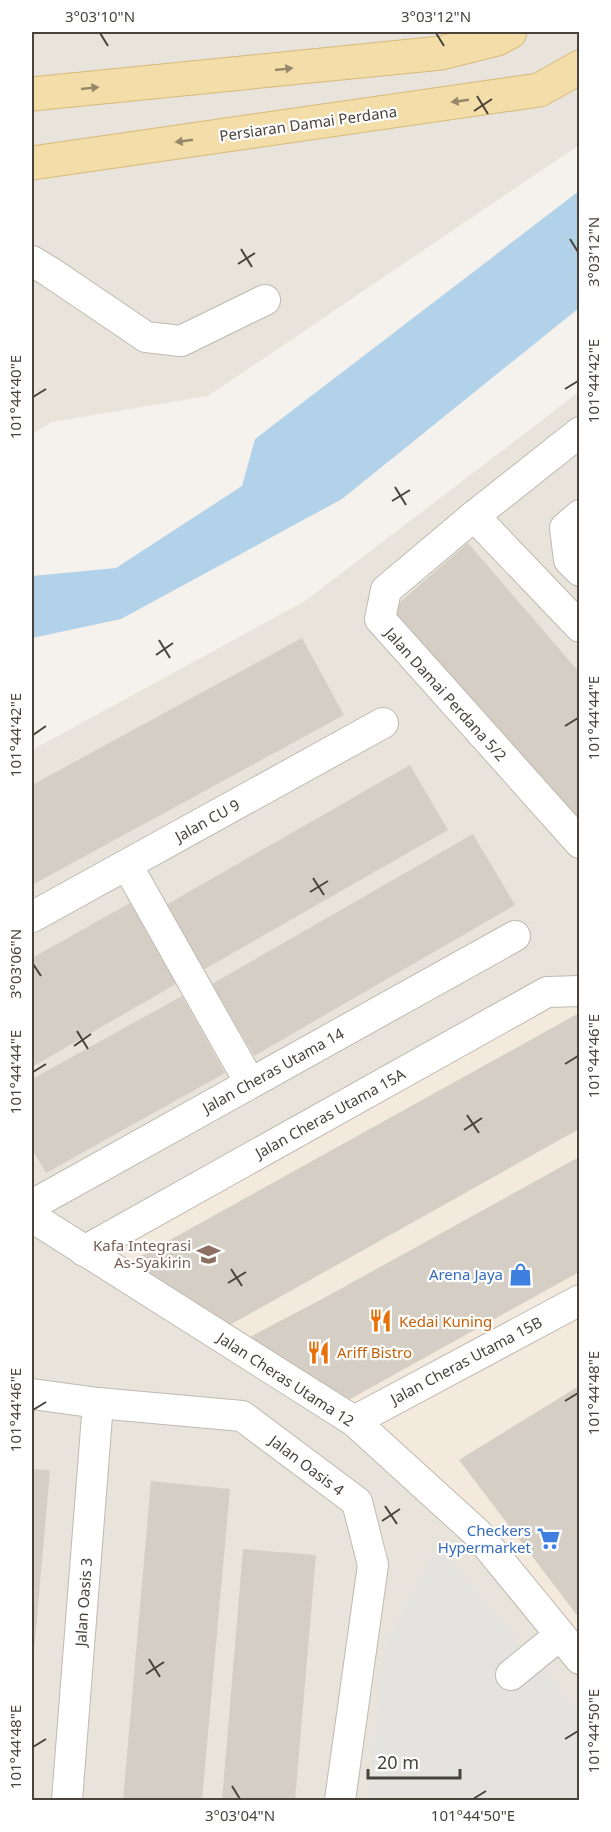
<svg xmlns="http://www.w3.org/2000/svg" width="611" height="1832" font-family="'Noto Sans',sans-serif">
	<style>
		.residential { fill: #e8e4dc }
		.commercial { fill: #f3e9dc }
		.parking { fill: #e4e3e0 }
		.water { fill: #b2d2e9 }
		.building { fill: #d5cec4 }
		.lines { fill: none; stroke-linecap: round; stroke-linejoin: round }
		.minor-casing { stroke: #bfbab0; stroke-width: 32 }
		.major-casing { stroke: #d7ba79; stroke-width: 35 }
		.minor { stroke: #fff; stroke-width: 30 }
		.major { stroke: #f3dda8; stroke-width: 33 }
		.oneway { fill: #96886c }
		.ticks { fill: none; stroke: #49433b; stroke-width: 2 }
		.labels { text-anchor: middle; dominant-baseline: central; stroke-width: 4.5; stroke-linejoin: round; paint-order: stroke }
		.street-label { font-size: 15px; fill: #49433b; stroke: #fff }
		.education-label { font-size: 15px; fill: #785e54; stroke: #fff; text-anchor: end }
		.shop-label { font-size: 15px; fill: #366cbe; stroke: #fff; text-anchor: end }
		.food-label { font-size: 15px; fill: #c56008; stroke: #fff; text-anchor: start }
		.neatline { fill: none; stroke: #49433b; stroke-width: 2 }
		.ticks-label { font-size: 15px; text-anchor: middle; fill: #49433b }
	</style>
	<rect width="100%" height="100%" fill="#f5f2ed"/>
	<g class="residential">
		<polygon points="32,32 579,32 579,145 208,396 52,422 32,434"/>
		<polygon points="579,392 579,1800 32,1800 32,750 305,601"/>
	</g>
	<polygon class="commercial" points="548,999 580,1001 579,1642 489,1529 102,1248"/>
	<polygon class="parking" points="437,1546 579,1712 579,1800 368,1800 385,1645"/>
	<polygon class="water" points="579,191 579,308 342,499 121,619 32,638 32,576 116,568 242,486 255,439"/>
	<g class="building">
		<polygon points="468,543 579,672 579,827 391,610"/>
		<polygon points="302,638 344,715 32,885 32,785"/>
		<polygon points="410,765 448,830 203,970 166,905"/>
		<polygon points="473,834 515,905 254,1056 212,984"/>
		<polygon points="130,903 176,984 32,1067 32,958"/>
		<polygon points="182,996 225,1073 46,1173 32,1149 32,1079"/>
		<polygon points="579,1013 579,1129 228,1326 138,1270 132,1261"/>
		<polygon points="579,1157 579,1272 343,1403 246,1339 324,1298"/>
		<polygon points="579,1386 579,1618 459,1460"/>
		<polygon points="32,1469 50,1470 33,1663 32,1663"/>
		<polygon points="151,1481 230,1489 202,1800 123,1800"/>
		<polygon points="243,1549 316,1555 295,1800 222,1800"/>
	</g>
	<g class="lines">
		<defs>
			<g id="minor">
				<polyline points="32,261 50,272 146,337 181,341 265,300"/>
				<polyline points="580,432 474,516 386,590 380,619 580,843"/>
				<polyline points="580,515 565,528 569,560 580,571"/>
				<polyline points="474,516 580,627"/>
				<polyline points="127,865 250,1083"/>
				<polyline points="32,917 383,723"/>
				<polyline points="32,1205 515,936"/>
				<polyline points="32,1217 354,1421 477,1533 580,1659"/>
				<polyline points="84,1251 547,992 580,991"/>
				<polyline points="32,1394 98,1403 242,1416 357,1502 373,1565 340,1800"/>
				<polyline points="354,1421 580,1300"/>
				<polyline points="511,1675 560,1635"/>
				<polyline points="67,1800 98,1403"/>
			</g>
			<g id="major">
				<polyline points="32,94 441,53 497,39 510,32"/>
				<polyline points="32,163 539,90 580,67"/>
			</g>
		</defs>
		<use href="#minor" class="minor-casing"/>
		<use href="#major" class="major-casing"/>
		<use href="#minor" class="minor"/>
		<use href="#major" class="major"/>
	</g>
	<defs><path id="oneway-solid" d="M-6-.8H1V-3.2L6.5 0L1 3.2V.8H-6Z" transform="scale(1.5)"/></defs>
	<g class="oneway">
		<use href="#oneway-solid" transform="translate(284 69) rotate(-6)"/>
		<use href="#oneway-solid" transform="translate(90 88) rotate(-6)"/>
		<use href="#oneway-solid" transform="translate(460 101) rotate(172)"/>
		<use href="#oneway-solid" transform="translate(184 141) rotate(172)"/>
	</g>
	<path class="ticks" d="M100 33 108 46M436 33 444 46M477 96 488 114M474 111 492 99M570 239 578 252M241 249 252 267M238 264 255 253M565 389 578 381M33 397 46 389M395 487 406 505M392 501 410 490M159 640 170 658M156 655 173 643M565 726 578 718M33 735 46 726M313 878 324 895M310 892 328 881M33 964 41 976M77 1031 88 1049M74 1046 91 1034M565 1064 578 1056M33 1072 46 1064M467 1115 479 1133M464 1130 482 1118M231 1269 242 1286M228 1283 246 1272M565 1401 578 1393M33 1410 46 1402M385 1506 397 1524M382 1521 400 1509M149 1659 160 1677M146 1674 164 1662M565 1739 578 1731M33 1747 46 1739M232 1786 240 1799M473 1799 486 1791"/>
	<defs>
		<symbol id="school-bare" viewBox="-9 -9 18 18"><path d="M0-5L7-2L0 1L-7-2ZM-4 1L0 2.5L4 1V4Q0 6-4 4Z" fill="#8d6e63" stroke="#fff" stroke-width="2.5" paint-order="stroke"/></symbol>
		<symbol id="shop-bare" viewBox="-9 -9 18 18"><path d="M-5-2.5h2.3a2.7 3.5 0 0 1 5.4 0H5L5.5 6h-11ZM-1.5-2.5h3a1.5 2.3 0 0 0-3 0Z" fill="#3f7fe0" stroke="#fff" stroke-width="2.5" paint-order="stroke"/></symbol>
		<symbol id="restaurant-bare" viewBox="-9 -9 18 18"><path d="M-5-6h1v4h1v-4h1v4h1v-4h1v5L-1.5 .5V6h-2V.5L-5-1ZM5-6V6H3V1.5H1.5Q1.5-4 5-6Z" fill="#e8710a" stroke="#fff" stroke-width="2.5" paint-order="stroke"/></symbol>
		<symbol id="supermarket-bare" viewBox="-9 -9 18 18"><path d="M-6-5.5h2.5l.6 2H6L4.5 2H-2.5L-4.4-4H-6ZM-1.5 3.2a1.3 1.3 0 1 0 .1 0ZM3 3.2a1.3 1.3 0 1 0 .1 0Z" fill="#3f7fe0" stroke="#fff" stroke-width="2.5" paint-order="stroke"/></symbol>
	</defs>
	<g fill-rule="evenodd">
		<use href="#school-bare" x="192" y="1238" width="33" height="33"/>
		<use href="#shop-bare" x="504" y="1258" width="33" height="33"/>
		<use href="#restaurant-bare" x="364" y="1304" width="33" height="33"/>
		<use href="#restaurant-bare" x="302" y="1336" width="33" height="33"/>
		<use href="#supermarket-bare" x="532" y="1522" width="33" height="33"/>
	</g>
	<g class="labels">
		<g class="street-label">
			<text transform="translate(308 123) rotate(-8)">Persiaran Damai Perdana</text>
			<text transform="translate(446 694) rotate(48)">Jalan Damai Perdana 5/2</text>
			<text transform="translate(207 820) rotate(-29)">Jalan CU 9</text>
			<text transform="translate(273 1070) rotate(-29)">Jalan Cheras Utama 14</text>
			<text transform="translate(330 1113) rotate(-29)">Jalan Cheras Utama 15A</text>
			<text transform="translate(466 1360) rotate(-28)">Jalan Cheras Utama 15B</text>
			<text transform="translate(286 1379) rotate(33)">Jalan Cheras Utama 12</text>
			<text transform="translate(307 1465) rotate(37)">Jalan Oasis 4</text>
			<text transform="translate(83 1602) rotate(-86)">Jalan Oasis 3</text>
		</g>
		<g class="education-label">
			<text x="191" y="1245">Kafa Integrasi<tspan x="191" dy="17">As-Syakirin</tspan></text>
		</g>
		<g class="shop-label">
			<text x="503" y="1274">Arena Jaya</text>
			<text x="531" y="1530">Checkers<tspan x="531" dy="17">Hypermarket</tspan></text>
		</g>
		<g class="food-label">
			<text x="399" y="1321">Kedai Kuning</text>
			<text x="337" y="1352">Ariff Bistro</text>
		</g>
	</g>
	<rect width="611" height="1832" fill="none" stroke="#ffffff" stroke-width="66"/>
	<path d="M368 1769v9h92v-9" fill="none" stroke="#49433b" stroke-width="3"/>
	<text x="377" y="1769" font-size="18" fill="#49433b" stroke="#ffffff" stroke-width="4.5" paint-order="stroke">20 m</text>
	<rect x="33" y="33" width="545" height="1766" class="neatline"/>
	<g class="ticks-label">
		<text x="100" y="22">3°03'10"N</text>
		<text x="436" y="22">3°03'12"N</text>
		<text transform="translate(594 252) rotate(-90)" y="5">3°03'12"N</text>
		<text transform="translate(594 381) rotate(-90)" y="5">101°44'42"E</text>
		<text transform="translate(16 397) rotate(-90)" y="5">101°44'40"E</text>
		<text transform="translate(594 718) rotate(-90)" y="5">101°44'44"E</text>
		<text transform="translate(16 735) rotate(-90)" y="5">101°44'42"E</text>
		<text transform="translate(16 964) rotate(-90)" y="5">3°03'06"N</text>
		<text transform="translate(594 1056) rotate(-90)" y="5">101°44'46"E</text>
		<text transform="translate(16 1072) rotate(-90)" y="5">101°44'44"E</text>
		<text transform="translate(594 1393) rotate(-90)" y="5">101°44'48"E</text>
		<text transform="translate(16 1410) rotate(-90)" y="5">101°44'46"E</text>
		<text transform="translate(594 1731) rotate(-90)" y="5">101°44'50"E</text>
		<text transform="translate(16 1747) rotate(-90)" y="5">101°44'48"E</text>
		<text x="240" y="1821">3°03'04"N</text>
		<text x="473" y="1821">101°44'50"E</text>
	</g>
</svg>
